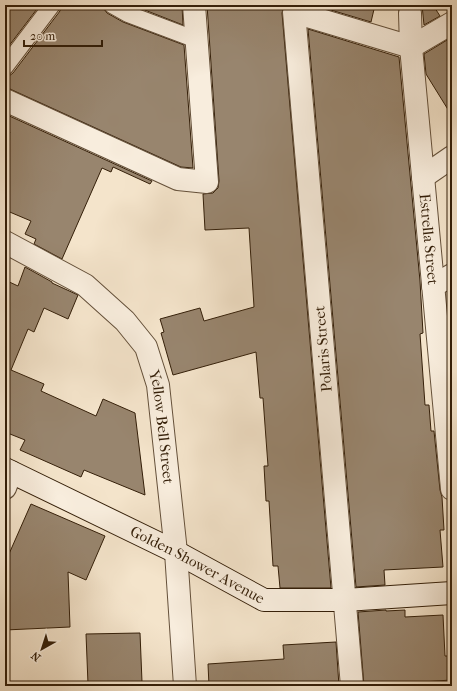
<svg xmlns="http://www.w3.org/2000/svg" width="457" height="691" font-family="'IM FELL French Canon',serif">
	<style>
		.green { fill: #d3c3aa; stroke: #84715a }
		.building { fill: #98856e; stroke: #341f09 }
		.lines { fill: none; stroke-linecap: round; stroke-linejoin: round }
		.lane-casing { stroke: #64503a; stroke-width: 18 }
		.street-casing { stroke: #64503a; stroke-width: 24 }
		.secondary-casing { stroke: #341f09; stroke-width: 24 }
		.lane { stroke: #f8eddd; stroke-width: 16 }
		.street { stroke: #f8eddd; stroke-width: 22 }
		.secondary { stroke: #f8eddd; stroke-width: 22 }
		.labels { text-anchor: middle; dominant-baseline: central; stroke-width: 3; stroke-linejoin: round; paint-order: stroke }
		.street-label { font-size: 15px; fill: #341f09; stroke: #f8eddd }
	</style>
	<rect width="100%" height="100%" fill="#f4e4cb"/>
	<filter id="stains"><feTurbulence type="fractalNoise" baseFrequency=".005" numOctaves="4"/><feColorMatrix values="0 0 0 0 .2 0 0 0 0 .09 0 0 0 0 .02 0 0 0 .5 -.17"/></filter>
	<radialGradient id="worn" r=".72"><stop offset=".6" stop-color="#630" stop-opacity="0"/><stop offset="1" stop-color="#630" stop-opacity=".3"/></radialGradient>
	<polygon class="green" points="452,280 452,400 438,289"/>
	<g class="building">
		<polygon points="5,5 40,5 5,51"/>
		<polygon points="61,5 103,5 104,9 107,13 123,22 184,45 193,168 181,167 10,89 5,88 5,76 9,76 13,73 60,11"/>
		<polygon points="131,5 182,5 183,25 132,5"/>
		<polygon points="207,5 284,5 282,13 331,588 280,588 278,566 273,566 269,501 266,501 264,466 268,466 263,398 260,398 256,352 173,375 161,333 164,332 160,319 200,308 204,321 254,307 249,228 205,230 203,194 213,193 218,188 219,181"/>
		<polygon points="314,5 375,5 371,22"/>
		<polygon points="422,5 433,5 440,16 424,25"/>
		<polygon points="308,29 399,57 420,281 423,333 420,334 425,405 429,405 431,431 434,431 440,490 442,497 444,530 440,530 443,567 384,570 385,585 356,587"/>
		<polygon points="452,37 452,116 426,74 424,54"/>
		<polygon points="5,114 152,181 150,184 113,167 111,172 102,168 62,259 34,244 36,239 25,234 31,221 5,210 5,143 10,132 5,128"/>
		<polygon points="25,267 52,282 52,283 78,295 68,319 44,308 34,332 28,329 11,370 44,384 41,391 96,416 103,399 135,413 145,495 84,470 81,477 20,450 25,440 5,432 5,280 18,286"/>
		<polygon points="31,504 105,536 86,580 68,572 70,627 5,630 5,563"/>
		<polygon points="386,610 386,611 405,610 405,617 443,615 445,656 450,656 451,680 364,686 358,612"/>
		<polygon points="140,633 142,682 88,684 86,634"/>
		<polygon points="336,642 339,686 209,686 208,664 284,659 283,645"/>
	</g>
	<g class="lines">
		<defs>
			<g id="lane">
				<polyline points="112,5 128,14 197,40"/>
				<polyline points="5,67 52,5"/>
			</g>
			<g id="street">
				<path id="s1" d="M410 13 411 47 452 489"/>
				<polyline points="5,100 178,179 207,182 194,5"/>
				<polyline points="423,177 452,157"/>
				<path id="s2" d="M5 242 85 285 125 321 146 347 158 385 176 552 185 686"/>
				<polyline points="433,286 452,275"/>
				<polyline points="5,488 11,472"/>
				<polyline points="352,686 294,12 411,47 452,23"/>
			</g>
			<g id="secondary">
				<path id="s3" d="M5 469 176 552 264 600H345L452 593"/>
			</g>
		</defs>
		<use href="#lane" class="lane-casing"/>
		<use href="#street" class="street-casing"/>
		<use href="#secondary" class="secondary-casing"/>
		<use href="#lane" class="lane"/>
		<use href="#street" class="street"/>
		<use href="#secondary" class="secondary"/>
	</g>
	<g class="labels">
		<g class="street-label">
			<text stroke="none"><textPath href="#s1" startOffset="227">Estrella Street</textPath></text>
			<text transform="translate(323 349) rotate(-95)">Polaris Street</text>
			<text stroke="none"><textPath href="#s2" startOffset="260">Yellow Bell Street</textPath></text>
			<text stroke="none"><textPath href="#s3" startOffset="215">Golden Shower Avenue</textPath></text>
		</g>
	</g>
	<rect width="457" height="691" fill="none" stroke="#f4e4cb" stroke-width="20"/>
	<rect x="6" y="6" width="445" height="679" fill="none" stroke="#341f09" stroke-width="2"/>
	<rect x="10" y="10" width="437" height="671" fill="none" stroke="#341f09"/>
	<g transform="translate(42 649) rotate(219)" stroke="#f8eddd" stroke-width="3" paint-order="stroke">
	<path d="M0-3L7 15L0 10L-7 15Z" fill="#341f09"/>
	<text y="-6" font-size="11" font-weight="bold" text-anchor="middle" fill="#341f09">N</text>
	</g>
	<path d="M24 40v6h78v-6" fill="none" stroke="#341f09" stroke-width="2"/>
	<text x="30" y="40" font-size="12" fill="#341f09" stroke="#f8eddd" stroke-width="3" paint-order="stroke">20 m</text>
	<rect width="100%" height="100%" filter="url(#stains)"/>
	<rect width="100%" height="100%" fill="url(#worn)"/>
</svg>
